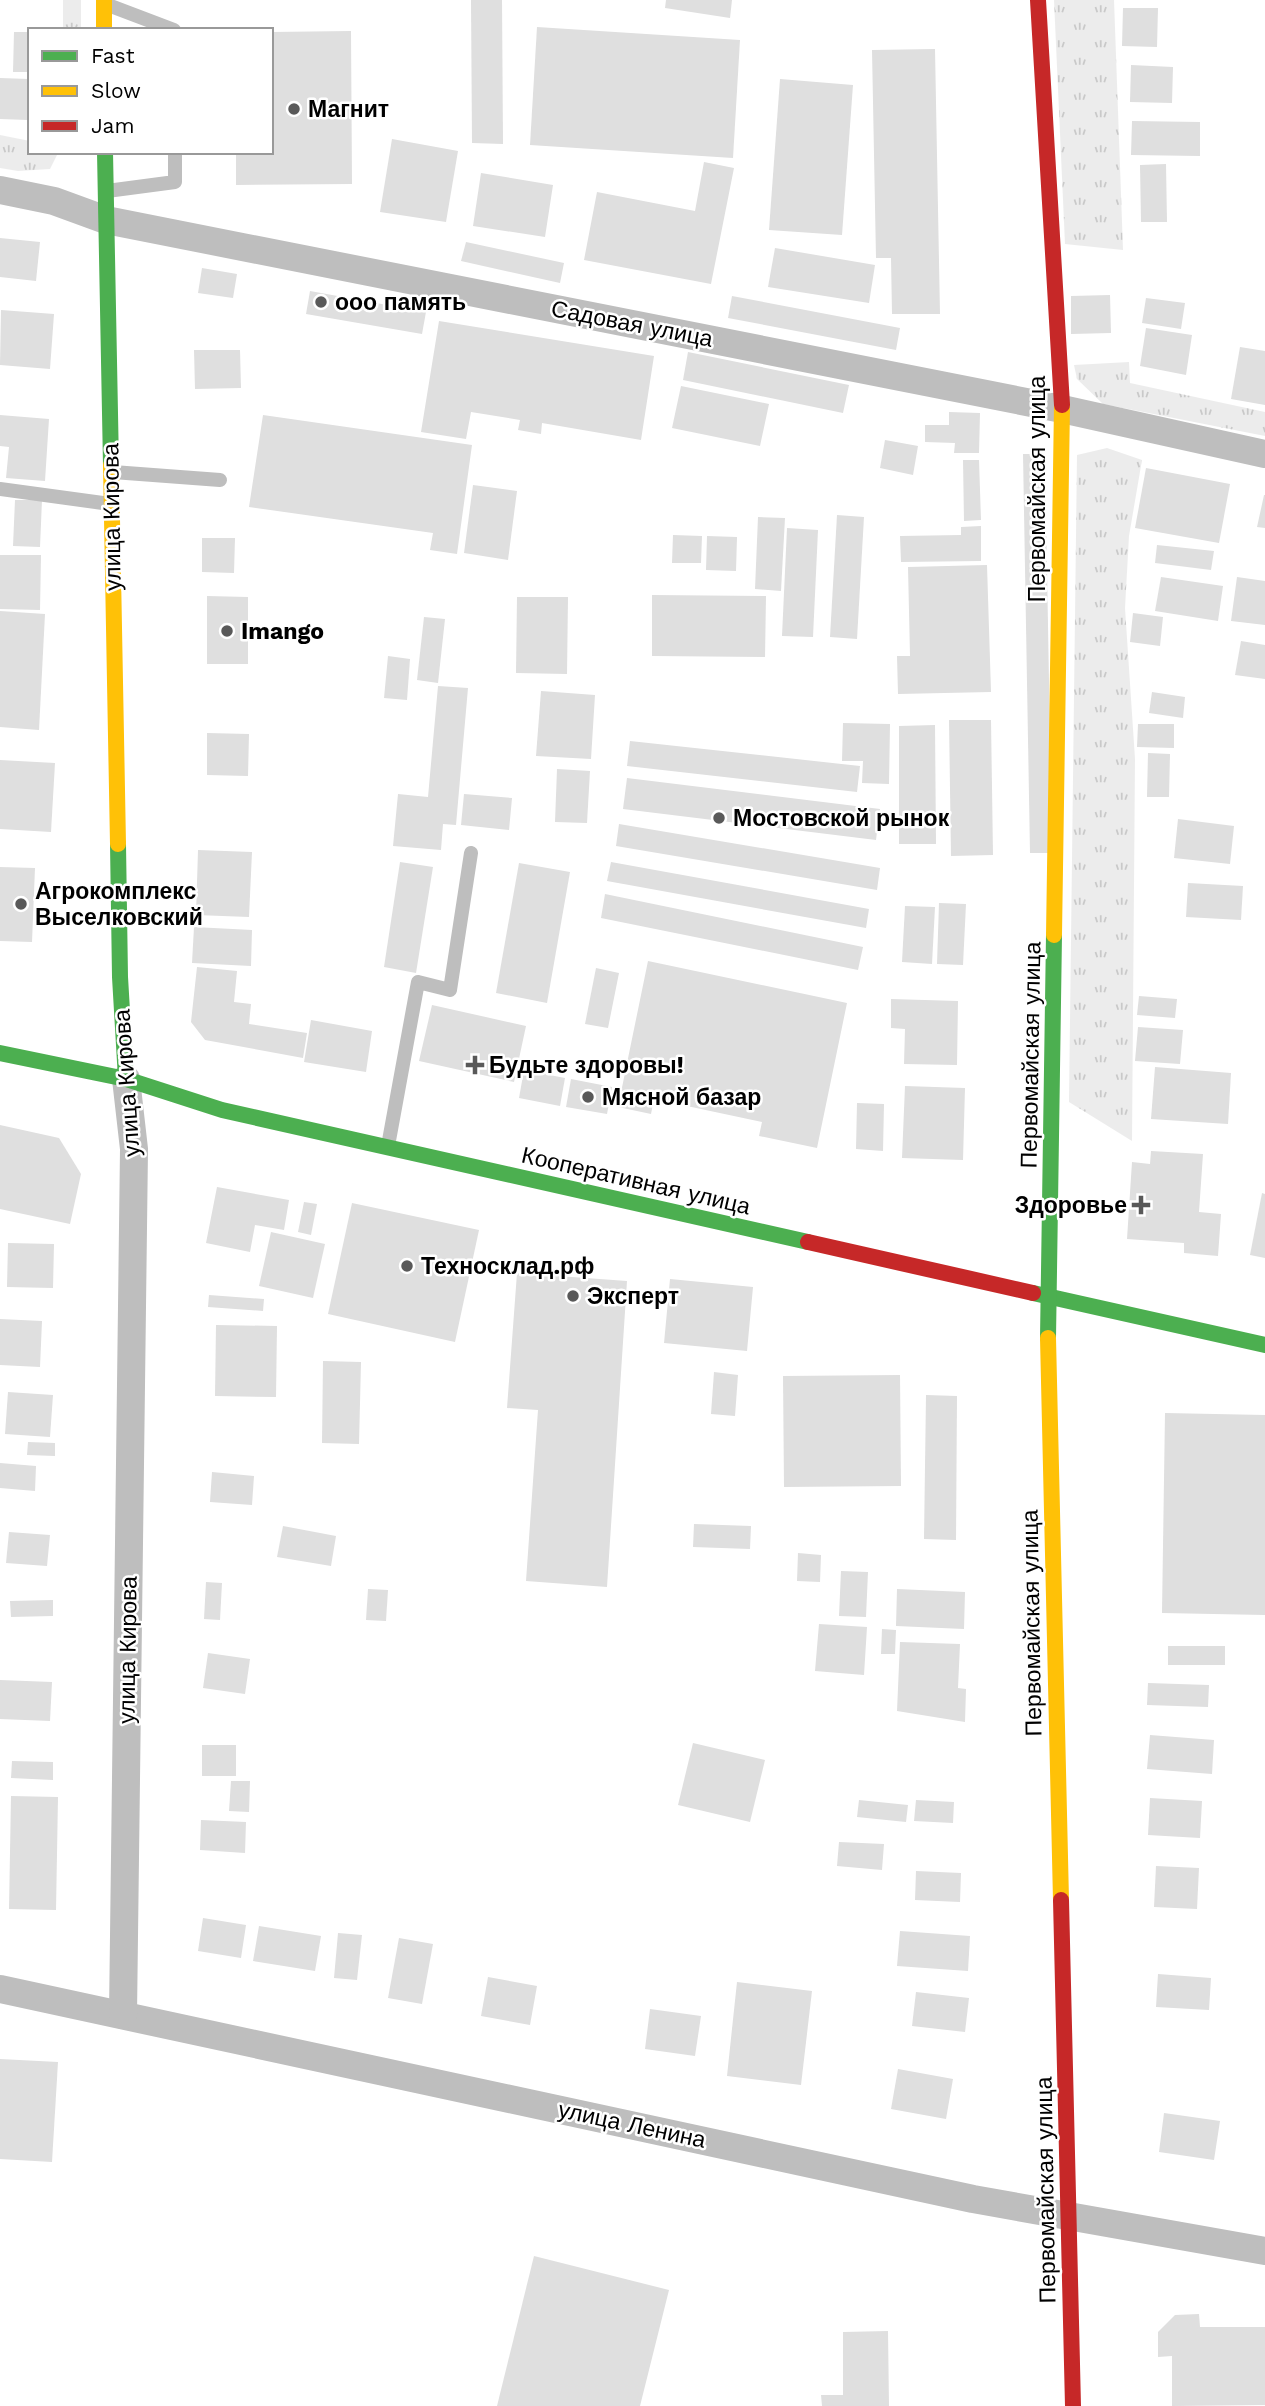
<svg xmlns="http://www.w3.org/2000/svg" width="1265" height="2406" font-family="'Work Sans',sans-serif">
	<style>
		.grass { fill: url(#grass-tufts) }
		.building { fill: #dfdfdf }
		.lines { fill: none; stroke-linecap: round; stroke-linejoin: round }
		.lane { stroke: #bebebe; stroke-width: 14 }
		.street { stroke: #bebebe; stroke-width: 28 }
		.fast { stroke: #4caf50; stroke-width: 16 }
		.slow { stroke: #ffc107; stroke-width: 16 }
		.jam { stroke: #c62828; stroke-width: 16 }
		.poi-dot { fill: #595959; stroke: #fff; stroke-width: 2.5 }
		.labels { text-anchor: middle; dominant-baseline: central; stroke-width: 5; stroke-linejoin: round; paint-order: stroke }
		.poi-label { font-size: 23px; font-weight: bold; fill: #000; stroke: #fff; text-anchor: start }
		.street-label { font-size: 23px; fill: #000; stroke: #fff }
	</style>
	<defs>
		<pattern id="grass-tufts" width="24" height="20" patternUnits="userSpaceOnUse" patternTransform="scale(1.75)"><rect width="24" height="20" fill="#ececec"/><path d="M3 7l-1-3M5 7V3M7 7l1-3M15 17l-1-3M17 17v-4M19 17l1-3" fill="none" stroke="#c9c9c9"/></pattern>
	</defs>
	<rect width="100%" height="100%" fill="#fff"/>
	<g class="grass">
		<rect x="63" y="0" width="18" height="30"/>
		<polygon points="1054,0 1114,0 1123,250 1065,244"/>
		<polygon points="0,135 30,141 30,152 58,153 50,169 18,171 0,168"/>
		<polygon points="1129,362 1130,383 1265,412 1265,436 1103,404 1077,379 1074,365"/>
		<polygon points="1107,448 1142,460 1129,536 1125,608 1135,759 1132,1141 1069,1102 1077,455"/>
	</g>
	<g class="building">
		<polygon points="471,0 502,0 503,144 472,143"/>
		<polygon points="666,0 732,0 730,18 665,8"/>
		<polygon points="1123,8 1158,8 1157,47 1122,46"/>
		<polygon points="537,27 740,40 733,158 530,145"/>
		<polygon points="351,31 352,184 236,185 236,152 271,152 271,32"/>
		<polygon points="14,32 30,32 30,72 13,72"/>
		<polygon points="935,49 940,314 892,314 891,258 876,258 872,50"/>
		<polygon points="1131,65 1173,67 1172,103 1130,102"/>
		<polygon points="0,78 29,79 28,120 0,119"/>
		<polygon points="780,79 853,85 842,235 769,230"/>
		<polygon points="1132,121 1200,122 1200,156 1131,155"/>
		<polygon points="392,139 458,151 446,222 380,212"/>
		<polygon points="704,162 734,168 711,284 584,260 597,192 695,211"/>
		<polygon points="1166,164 1167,222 1141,222 1140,165"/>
		<polygon points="481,173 553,185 545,237 473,226"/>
		<polygon points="0,238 40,242 36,281 0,277"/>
		<polygon points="466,242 564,263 560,283 461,261"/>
		<polygon points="775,248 875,265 869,303 768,287"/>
		<polygon points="202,268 237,274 233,298 198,293"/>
		<polygon points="310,291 426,312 422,334 306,314"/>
		<polygon points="1110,295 1111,333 1071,334 1071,296"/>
		<polygon points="732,296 900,328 896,350 728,318"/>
		<polygon points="1146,298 1185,303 1181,329 1142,323"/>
		<polygon points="1,310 54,314 50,369 0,365"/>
		<polygon points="439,321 654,356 641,440 542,423 541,434 518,430 520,420 471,412 466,439 421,432"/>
		<polygon points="1146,328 1192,335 1186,375 1140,366"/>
		<polygon points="1240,347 1265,351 1265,405 1231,399"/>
		<polygon points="194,350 240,350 241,388 195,389"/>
		<polygon points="688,352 849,385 843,413 683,380"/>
		<polygon points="681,386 769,404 760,446 672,428"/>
		<polygon points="949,412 980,413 979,453 954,453 955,443 925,442 925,425 949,425"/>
		<polygon points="0,415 49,419 45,481 6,478 9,447 0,446"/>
		<polygon points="263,415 472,445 457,554 430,550 433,533 249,507"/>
		<polygon points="885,440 918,446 913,475 880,468"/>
		<polygon points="1023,454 1045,454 1052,853 1030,853"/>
		<polygon points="963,460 979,460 981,520 964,521"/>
		<polygon points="1146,468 1230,484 1219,543 1135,528"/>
		<polygon points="473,485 517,491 508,560 464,553"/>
		<polygon points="1264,495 1265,495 1265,528 1257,527"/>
		<polygon points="15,500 42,500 40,547 13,546"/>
		<polygon points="837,515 864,517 857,639 830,637"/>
		<polygon points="758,517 785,518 781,591 755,589"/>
		<polygon points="981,526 981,561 901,562 900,536 961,535 961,527"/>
		<polygon points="787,528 818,530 813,637 782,636"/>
		<polygon points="673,535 702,536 701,563 672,563"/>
		<polygon points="707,536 737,537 736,571 706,570"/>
		<polygon points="202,538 235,538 234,573 202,572"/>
		<polygon points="1157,545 1214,551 1211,570 1155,563"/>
		<polygon points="0,555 41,555 40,610 0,609"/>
		<polygon points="987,565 991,692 898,694 897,656 910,656 908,567"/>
		<polygon points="1161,577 1223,586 1218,621 1155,611"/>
		<polygon points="1237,577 1265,581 1265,625 1231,621"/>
		<polygon points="652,595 766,596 765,657 652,656"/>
		<polygon points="207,596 248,597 248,664 207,664"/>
		<polygon points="517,597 568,597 567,674 516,673"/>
		<polygon points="0,611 45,614 39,730 0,727"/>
		<polygon points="1133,613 1163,617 1160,646 1130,642"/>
		<polygon points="424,617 445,619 438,683 417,680"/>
		<polygon points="1241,641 1265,645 1265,679 1235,675"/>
		<polygon points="388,656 410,659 407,700 384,698"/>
		<polygon points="438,686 468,688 456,825 443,824 441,850 393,846 398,794 428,797"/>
		<polygon points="541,691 595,695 591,759 536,756"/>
		<polygon points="1152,692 1185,697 1183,718 1149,713"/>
		<polygon points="949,720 991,720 993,855 951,856"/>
		<polygon points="843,723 890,724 889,784 862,783 863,761 842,761"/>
		<polygon points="1138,724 1174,724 1174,748 1137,747"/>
		<polygon points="935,725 936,844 899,844 899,726"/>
		<polygon points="207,733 249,734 248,776 207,775"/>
		<polygon points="630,741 860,766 857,792 627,766"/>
		<polygon points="1148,753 1170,754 1169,797 1147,797"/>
		<polygon points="0,760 55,763 51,832 0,829"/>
		<polygon points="557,769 590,771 587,823 555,822"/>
		<polygon points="627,778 880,809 876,840 623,809"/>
		<polygon points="464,794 512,798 509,830 461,825"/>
		<polygon points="1178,819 1234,826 1230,864 1174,858"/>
		<polygon points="619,824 880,868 877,890 616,846"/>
		<polygon points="198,850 252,852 249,917 196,915"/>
		<polygon points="400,862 433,867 416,973 384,967"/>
		<polygon points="611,862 869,909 866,928 607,881"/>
		<polygon points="519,863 570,872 547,1003 496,993"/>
		<polygon points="0,867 35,868 32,942 0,941"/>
		<polygon points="1188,883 1243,886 1241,920 1186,917"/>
		<polygon points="605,894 863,947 858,970 601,918"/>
		<polygon points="939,903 966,904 963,965 937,964"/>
		<polygon points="905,906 935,907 932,964 902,962"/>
		<polygon points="194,927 252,930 251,966 192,963"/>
		<polygon points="648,961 847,1003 817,1148 759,1136 762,1122 654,1099 651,1114 618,1107"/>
		<polygon points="197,967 237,971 234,1002 251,1004 249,1024 307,1033 303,1058 205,1040 191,1022"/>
		<polygon points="596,968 619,973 608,1028 585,1024"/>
		<polygon points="1139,996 1177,999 1175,1018 1137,1015"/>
		<polygon points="891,999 958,1001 957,1065 904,1064 905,1029 891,1028"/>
		<polygon points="432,1005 526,1026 514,1082 419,1061"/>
		<polygon points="311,1020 372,1031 366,1072 304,1062"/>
		<polygon points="1138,1027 1183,1030 1180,1064 1135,1061"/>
		<polygon points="1155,1067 1231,1073 1228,1124 1151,1119"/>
		<polygon points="524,1070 565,1078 560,1106 519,1098"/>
		<polygon points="571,1079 612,1087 607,1114 566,1107"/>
		<polygon points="905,1086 965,1088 963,1160 902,1158"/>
		<polygon points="857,1103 884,1104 883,1151 856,1149"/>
		<polygon points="0,1125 59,1138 81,1174 70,1224 0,1209"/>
		<polygon points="1151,1151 1203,1154 1199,1212 1221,1214 1218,1256 1184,1253 1184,1243 1127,1239 1132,1162 1150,1164"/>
		<polygon points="217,1187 289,1200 284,1230 255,1225 250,1252 206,1243"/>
		<polygon points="1262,1193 1265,1194 1265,1258 1250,1255"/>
		<polygon points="304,1202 317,1204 311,1235 298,1232"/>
		<polygon points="352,1203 479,1230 455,1342 328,1314"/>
		<polygon points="271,1232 325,1244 313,1298 259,1286"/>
		<polygon points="8,1243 54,1244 53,1288 7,1287"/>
		<polygon points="517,1273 627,1281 607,1587 526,1581 538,1410 507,1408"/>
		<polygon points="670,1279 753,1287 747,1351 664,1343"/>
		<polygon points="209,1295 264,1299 263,1311 208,1307"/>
		<polygon points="0,1319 42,1321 40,1367 0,1365"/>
		<polygon points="216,1325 277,1326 276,1397 215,1396"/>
		<polygon points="323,1361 361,1362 359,1444 322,1443"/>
		<polygon points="714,1372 738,1375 735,1416 711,1414"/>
		<polygon points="900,1375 901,1486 784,1487 783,1376"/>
		<polygon points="8,1392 53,1395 50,1437 5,1434"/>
		<polygon points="926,1395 957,1396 956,1540 924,1539"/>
		<polygon points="1165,1413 1265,1415 1265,1615 1162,1613"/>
		<polygon points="28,1442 55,1443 55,1456 27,1455"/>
		<polygon points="0,1463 36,1466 35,1491 0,1488"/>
		<polygon points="212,1472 254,1476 252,1505 210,1502"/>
		<polygon points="694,1524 751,1526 750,1549 693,1547"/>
		<polygon points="283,1526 336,1536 331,1566 277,1557"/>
		<polygon points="9,1532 50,1535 47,1566 6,1563"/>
		<polygon points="798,1553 821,1555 820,1582 797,1581"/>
		<polygon points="841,1571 868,1572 866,1617 839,1616"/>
		<polygon points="206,1582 222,1583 220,1620 204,1619"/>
		<polygon points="368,1589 388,1590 386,1621 366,1620"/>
		<polygon points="897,1589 965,1592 964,1629 896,1626"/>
		<polygon points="53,1600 53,1616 11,1617 10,1601"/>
		<polygon points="819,1624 867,1627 864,1675 815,1671"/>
		<polygon points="882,1629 896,1630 895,1654 881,1654"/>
		<polygon points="900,1642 960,1644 958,1688 966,1689 965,1722 897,1711"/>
		<rect x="1168" y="1646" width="57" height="19"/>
		<polygon points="208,1653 250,1659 245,1694 203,1688"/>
		<polygon points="0,1680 52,1682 50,1721 0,1719"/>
		<polygon points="1148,1683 1209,1685 1208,1707 1147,1705"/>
		<polygon points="1150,1735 1214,1740 1212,1774 1147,1769"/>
		<polygon points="693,1743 765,1760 750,1822 678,1805"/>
		<rect x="202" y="1745" width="34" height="31"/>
		<polygon points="12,1761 53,1762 53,1780 11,1778"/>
		<polygon points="231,1781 250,1781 249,1812 229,1811"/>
		<polygon points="11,1796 58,1797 56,1910 9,1909"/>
		<polygon points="1150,1798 1202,1801 1200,1838 1148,1835"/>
		<polygon points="859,1800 908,1805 906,1822 857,1817"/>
		<polygon points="916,1800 954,1802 953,1823 914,1821"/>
		<polygon points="201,1820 246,1822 245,1853 200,1850"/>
		<polygon points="839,1842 884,1844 882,1870 837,1866"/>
		<polygon points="1156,1866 1199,1868 1197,1909 1154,1907"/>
		<polygon points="916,1871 961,1873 960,1902 915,1900"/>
		<polygon points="203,1918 246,1925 241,1958 198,1951"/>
		<polygon points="259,1926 321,1936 315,1971 253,1961"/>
		<polygon points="900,1931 970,1936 968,1971 897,1966"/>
		<polygon points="338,1933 362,1935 357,1980 334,1978"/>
		<polygon points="399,1938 433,1944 422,2004 388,1998"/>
		<polygon points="1158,1974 1211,1978 1209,2010 1156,2007"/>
		<polygon points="488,1977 537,1986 530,2025 481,2016"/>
		<polygon points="737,1982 812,1991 801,2085 727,2076"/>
		<polygon points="916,1992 969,1998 965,2032 912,2026"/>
		<polygon points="650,2009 701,2016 695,2056 645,2049"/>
		<polygon points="0,2059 58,2062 52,2162 0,2159"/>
		<polygon points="898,2069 953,2079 946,2119 891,2109"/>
		<polygon points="1164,2113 1220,2121 1214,2160 1159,2152"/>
		<polygon points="534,2256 669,2290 640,2406 497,2406"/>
		<polygon points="1199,2314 1200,2327 1265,2327 1265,2405 1172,2406 1172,2356 1158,2357 1158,2332 1175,2315"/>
		<polygon points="888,2331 889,2406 822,2406 821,2395 843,2395 843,2332"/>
	</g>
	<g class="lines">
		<g class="lane">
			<polyline points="108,5 174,30"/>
			<polyline points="107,191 175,182 175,152"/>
			<polyline points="113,472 220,480"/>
			<polyline points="0,489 110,504"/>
			<polyline points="388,1146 418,982 450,990 471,853"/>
		</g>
		<g class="street">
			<polyline points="0,190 54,201 106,220 1062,409 1265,454"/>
			<polyline points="0,1989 973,2199 1265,2251"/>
			<polyline points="123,2015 134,1149 126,1079"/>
		</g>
		<g class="fast">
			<polyline points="105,152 111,465"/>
			<polyline points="0,1053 126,1079 120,977 118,844"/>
			<polyline points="126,1079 222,1110 808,1242"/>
			<polyline points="1033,1293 1265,1345"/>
			<polyline points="1048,1338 1054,935"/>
		</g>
		<g class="slow">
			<polyline points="104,0 104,30"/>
			<polyline points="111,465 118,844"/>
			<polyline points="1054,935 1062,405"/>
			<polyline points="1048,1338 1061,1900"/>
		</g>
		<g class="jam">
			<polyline points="1038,0 1062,405"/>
			<polyline points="808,1242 1033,1293"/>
			<polyline points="1061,1900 1073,2406"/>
		</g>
	</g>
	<g class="poi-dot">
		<circle cx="294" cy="109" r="7"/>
		<circle cx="321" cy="302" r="7"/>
		<circle cx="227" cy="631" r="7"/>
		<circle cx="719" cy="818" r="7"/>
		<circle cx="21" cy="904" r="7"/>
		<path d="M471.5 1054.5h7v7h7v7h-7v7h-7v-7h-7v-7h7z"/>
		<circle cx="588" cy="1097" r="7"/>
		<path d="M1137.5 1194.5h7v7h7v7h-7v7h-7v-7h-7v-7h7z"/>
		<circle cx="407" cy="1266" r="7"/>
		<circle cx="573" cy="1296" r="7"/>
	</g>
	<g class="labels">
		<g class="poi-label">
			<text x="308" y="109">Магнит</text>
			<text x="335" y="302">ооо память</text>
			<text x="241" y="631">Imango</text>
			<text x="733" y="818">Мостовской рынок</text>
			<text x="35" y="891">Агрокомплекс<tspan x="35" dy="26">Выселковский</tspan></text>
			<text x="489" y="1065">Будьте здоровы!</text>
			<text x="602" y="1097">Мясной базар</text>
			<text x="1127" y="1205" text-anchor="end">Здоровье</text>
			<text x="421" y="1266">Техносклад.рф</text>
			<text x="587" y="1296">Эксперт</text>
		</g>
		<g class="street-label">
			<text transform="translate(632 324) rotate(11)">Садовая улица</text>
			<text transform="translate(1037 489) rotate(-90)">Первомайская улица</text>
			<text transform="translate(112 517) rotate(-91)">улица Кирова</text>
			<text transform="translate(1031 1055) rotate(-89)">Первомайская улица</text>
			<text transform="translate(127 1083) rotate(-94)">улица Кирова</text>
			<text transform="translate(636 1181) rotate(13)">Кооперативная улица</text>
			<text transform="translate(1032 1623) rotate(-91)">Первомайская улица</text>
			<text transform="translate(128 1650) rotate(-89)">улица Кирова</text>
			<text transform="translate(632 2125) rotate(12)">улица Ленина</text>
			<text transform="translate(1046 2190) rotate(-91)">Первомайская улица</text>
		</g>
	</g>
	<rect x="28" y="28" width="245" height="126" fill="#ffffff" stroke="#999999" stroke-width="2"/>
	<rect x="42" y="51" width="35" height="10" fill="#4caf50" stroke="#999999" stroke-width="2"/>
	<text x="91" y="63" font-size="21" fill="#000000">Fast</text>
	<rect x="42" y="86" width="35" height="10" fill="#ffc107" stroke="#999999" stroke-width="2"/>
	<text x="91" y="98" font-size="21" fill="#000000">Slow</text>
	<rect x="42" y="121" width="35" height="10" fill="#c62828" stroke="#999999" stroke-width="2"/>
	<text x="91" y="133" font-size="21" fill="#000000">Jam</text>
</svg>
